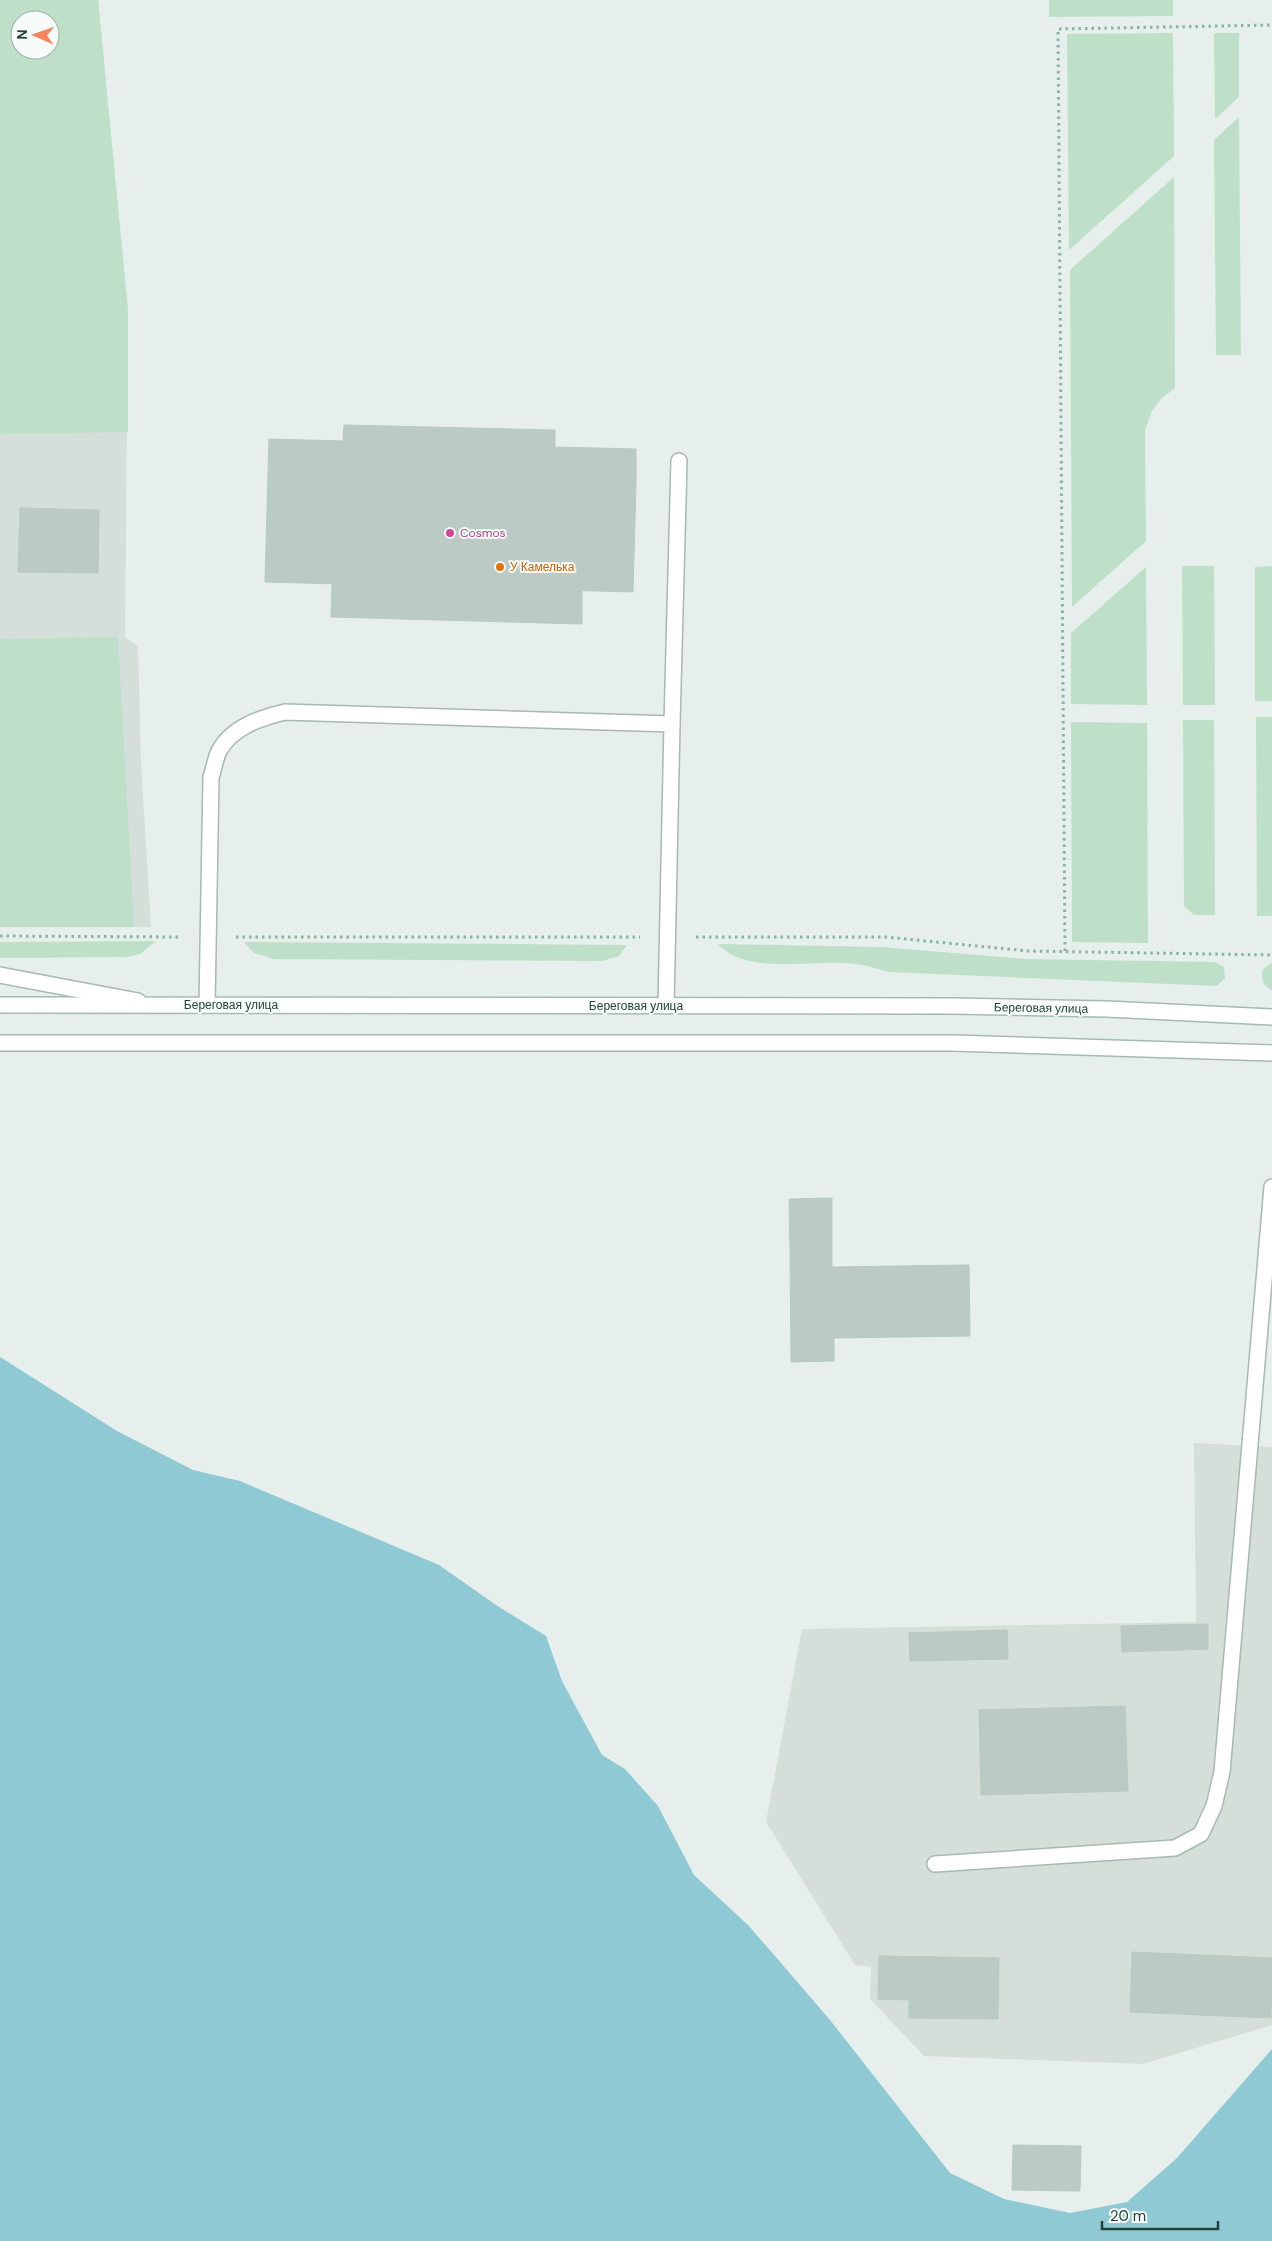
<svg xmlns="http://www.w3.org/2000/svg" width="1272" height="2241" font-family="'DM Sans',sans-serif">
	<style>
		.built { fill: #d4dfda; fill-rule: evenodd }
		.green { fill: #bfe0c8; fill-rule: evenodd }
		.water { fill: #8ec9d4 }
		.building { fill: #bbcac4; stroke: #b8c9c2 }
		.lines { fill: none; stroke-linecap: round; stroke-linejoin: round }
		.lane-casing { stroke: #a8b8b2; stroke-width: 18 }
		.secondary-casing { stroke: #a4bbb3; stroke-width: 18 }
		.path { stroke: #86b3a5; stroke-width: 3; stroke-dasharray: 2.5 4; stroke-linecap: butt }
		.lane { stroke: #fff; stroke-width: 15 }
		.secondary { stroke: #fff; stroke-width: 15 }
		.hotel-dot { fill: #d1479c; stroke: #f7fbf9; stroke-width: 2 }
		.food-dot { fill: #e8710a; stroke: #f7fbf9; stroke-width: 2 }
		.labels { text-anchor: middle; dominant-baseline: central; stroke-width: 4; stroke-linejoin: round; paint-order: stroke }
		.hotel-label { font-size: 12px; fill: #b23c85; stroke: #f7fbf9; text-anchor: start }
		.food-label { font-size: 12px; fill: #c56008; stroke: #f7fbf9; text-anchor: start }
		.street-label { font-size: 12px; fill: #24423a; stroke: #f7fbf9 }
	</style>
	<rect width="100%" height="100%" fill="#e6efeb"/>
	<g class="built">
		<path d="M0 0H98L128 311 125 637 138 646 141 763 151 927H0ZM20 20H50V50H20Z"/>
		<polygon points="1194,1443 1272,1447 1272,2025 1143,2064 924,2056 870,1999 871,1967 855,1965 766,1822 802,1629 1196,1622"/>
	</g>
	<g class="green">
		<path d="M0 0H98L128 311V432L0 434ZM20 20H50V50H20Z"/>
		<polygon points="1049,0 1173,0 1173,16 1049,17"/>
		<polygon points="1173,33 1174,156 1069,250 1067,34"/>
		<polygon points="1214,33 1239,33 1239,97 1215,119"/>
		<polygon points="1239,117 1241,355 1216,355 1214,140"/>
		<polygon points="1174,177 1175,388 1162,398 1152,411 1145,430 1146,541 1072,607 1070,270"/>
		<polygon points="1182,566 1214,566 1215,705 1183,705"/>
		<polygon points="1272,566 1272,701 1255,701 1255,567"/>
		<polygon points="1146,567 1147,705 1071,704 1071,633"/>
		<polygon points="118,637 134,927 0,927 0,639"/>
		<polygon points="1256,717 1272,717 1272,916 1257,916"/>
		<polygon points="1183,720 1214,720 1215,915 1194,915 1184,906"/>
		<polygon points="1071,722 1147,723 1148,943 1072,942"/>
		<polygon points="156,941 140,954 127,957 0,958 0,942"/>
		<polygon points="244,942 627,945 619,956 602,961 273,959 254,953"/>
		<path d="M718 944 881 947 1026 959 1215 962 1224 967 1225 978 1217 986 889 972C878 969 866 965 855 964 815 958 747 977 718 944Z"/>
		<path d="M1272 963V991C1263 986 1260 978 1263 969Z"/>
	</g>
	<polygon class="water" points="0,1357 117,1431 193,1470 240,1481 439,1565 496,1605 546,1636 562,1681 602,1755 625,1769 658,1806 694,1875 749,1926 830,2020 950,2173 1004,2199 1070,2213 1127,2202 1177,2158 1272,2049 1272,2241 0,2241"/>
	<g class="building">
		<polygon points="344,425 555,430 555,447 636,449 636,484 268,474 269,439 343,441"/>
		<polygon points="268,474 636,484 633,592 265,582"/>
		<polygon points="20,508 99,510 98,573 18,572"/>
		<polygon points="332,584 582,591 582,624 331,617"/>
		<polygon points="832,1198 832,1247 790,1248 789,1199"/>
		<polygon points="832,1247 832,1267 969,1265 970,1336 834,1338 834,1361 791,1362 790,1248"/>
		<polygon points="1208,1624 1208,1649 1122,1652 1121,1626"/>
		<polygon points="1007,1630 1008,1659 910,1661 909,1633"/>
		<polygon points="1125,1706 1128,1791 981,1795 979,1710"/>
		<polygon points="1132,1952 1272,1958 1271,2018 1130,2012"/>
		<polygon points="879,1956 999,1958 998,2019 909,2018 909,2000 878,1999"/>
		<polygon points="1013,2145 1081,2146 1080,2191 1012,2190"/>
	</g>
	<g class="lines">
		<defs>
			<g id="lane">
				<polyline points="672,724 679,461"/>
				<polyline points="0,975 138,1001"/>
				<path d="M207 1005 211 777C214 769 215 759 219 751 232 727 260 718 285 712L672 724 666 1006"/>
				<polyline points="935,1864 1175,1848 1201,1834 1214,1806 1222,1772 1272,1187"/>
			</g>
			<g id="secondary">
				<polyline points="0,1005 953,1006 1107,1009 1272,1017"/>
				<polyline points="0,1043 952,1043 1272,1053"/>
			</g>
		</defs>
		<use href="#lane" class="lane-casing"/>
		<use href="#secondary" class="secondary-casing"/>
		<g class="path">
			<polyline points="0,936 180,937"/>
			<polyline points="236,937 640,937"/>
			<polyline points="696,937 886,937 1028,951 1272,955"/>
			<polyline points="1065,951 1058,29 1272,25"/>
		</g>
		<use href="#lane" class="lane"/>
		<use href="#secondary" class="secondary"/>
	</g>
	<circle class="hotel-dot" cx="450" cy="533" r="5"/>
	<circle class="food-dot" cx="500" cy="567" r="5"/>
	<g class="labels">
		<g class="hotel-label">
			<text x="460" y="533">Cosmos</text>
		</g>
		<g class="food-label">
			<text x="510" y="567">У Камелька</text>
		</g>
		<g class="street-label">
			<text x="231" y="1005">Береговая улица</text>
			<text x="636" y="1006">Береговая улица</text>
			<text transform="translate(1041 1008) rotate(1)">Береговая улица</text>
		</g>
	</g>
	<g transform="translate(35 35) rotate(272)"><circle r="24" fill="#f7fbf9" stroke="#a3b1ad"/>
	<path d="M0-4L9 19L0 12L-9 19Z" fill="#f4845f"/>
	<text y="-8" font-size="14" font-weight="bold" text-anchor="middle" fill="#24423a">N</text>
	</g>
	<path d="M1102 2221v8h116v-8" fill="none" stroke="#24423a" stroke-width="2.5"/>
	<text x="1110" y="2221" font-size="15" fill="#24423a" stroke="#f7fbf9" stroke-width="4" paint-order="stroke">20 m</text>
</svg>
